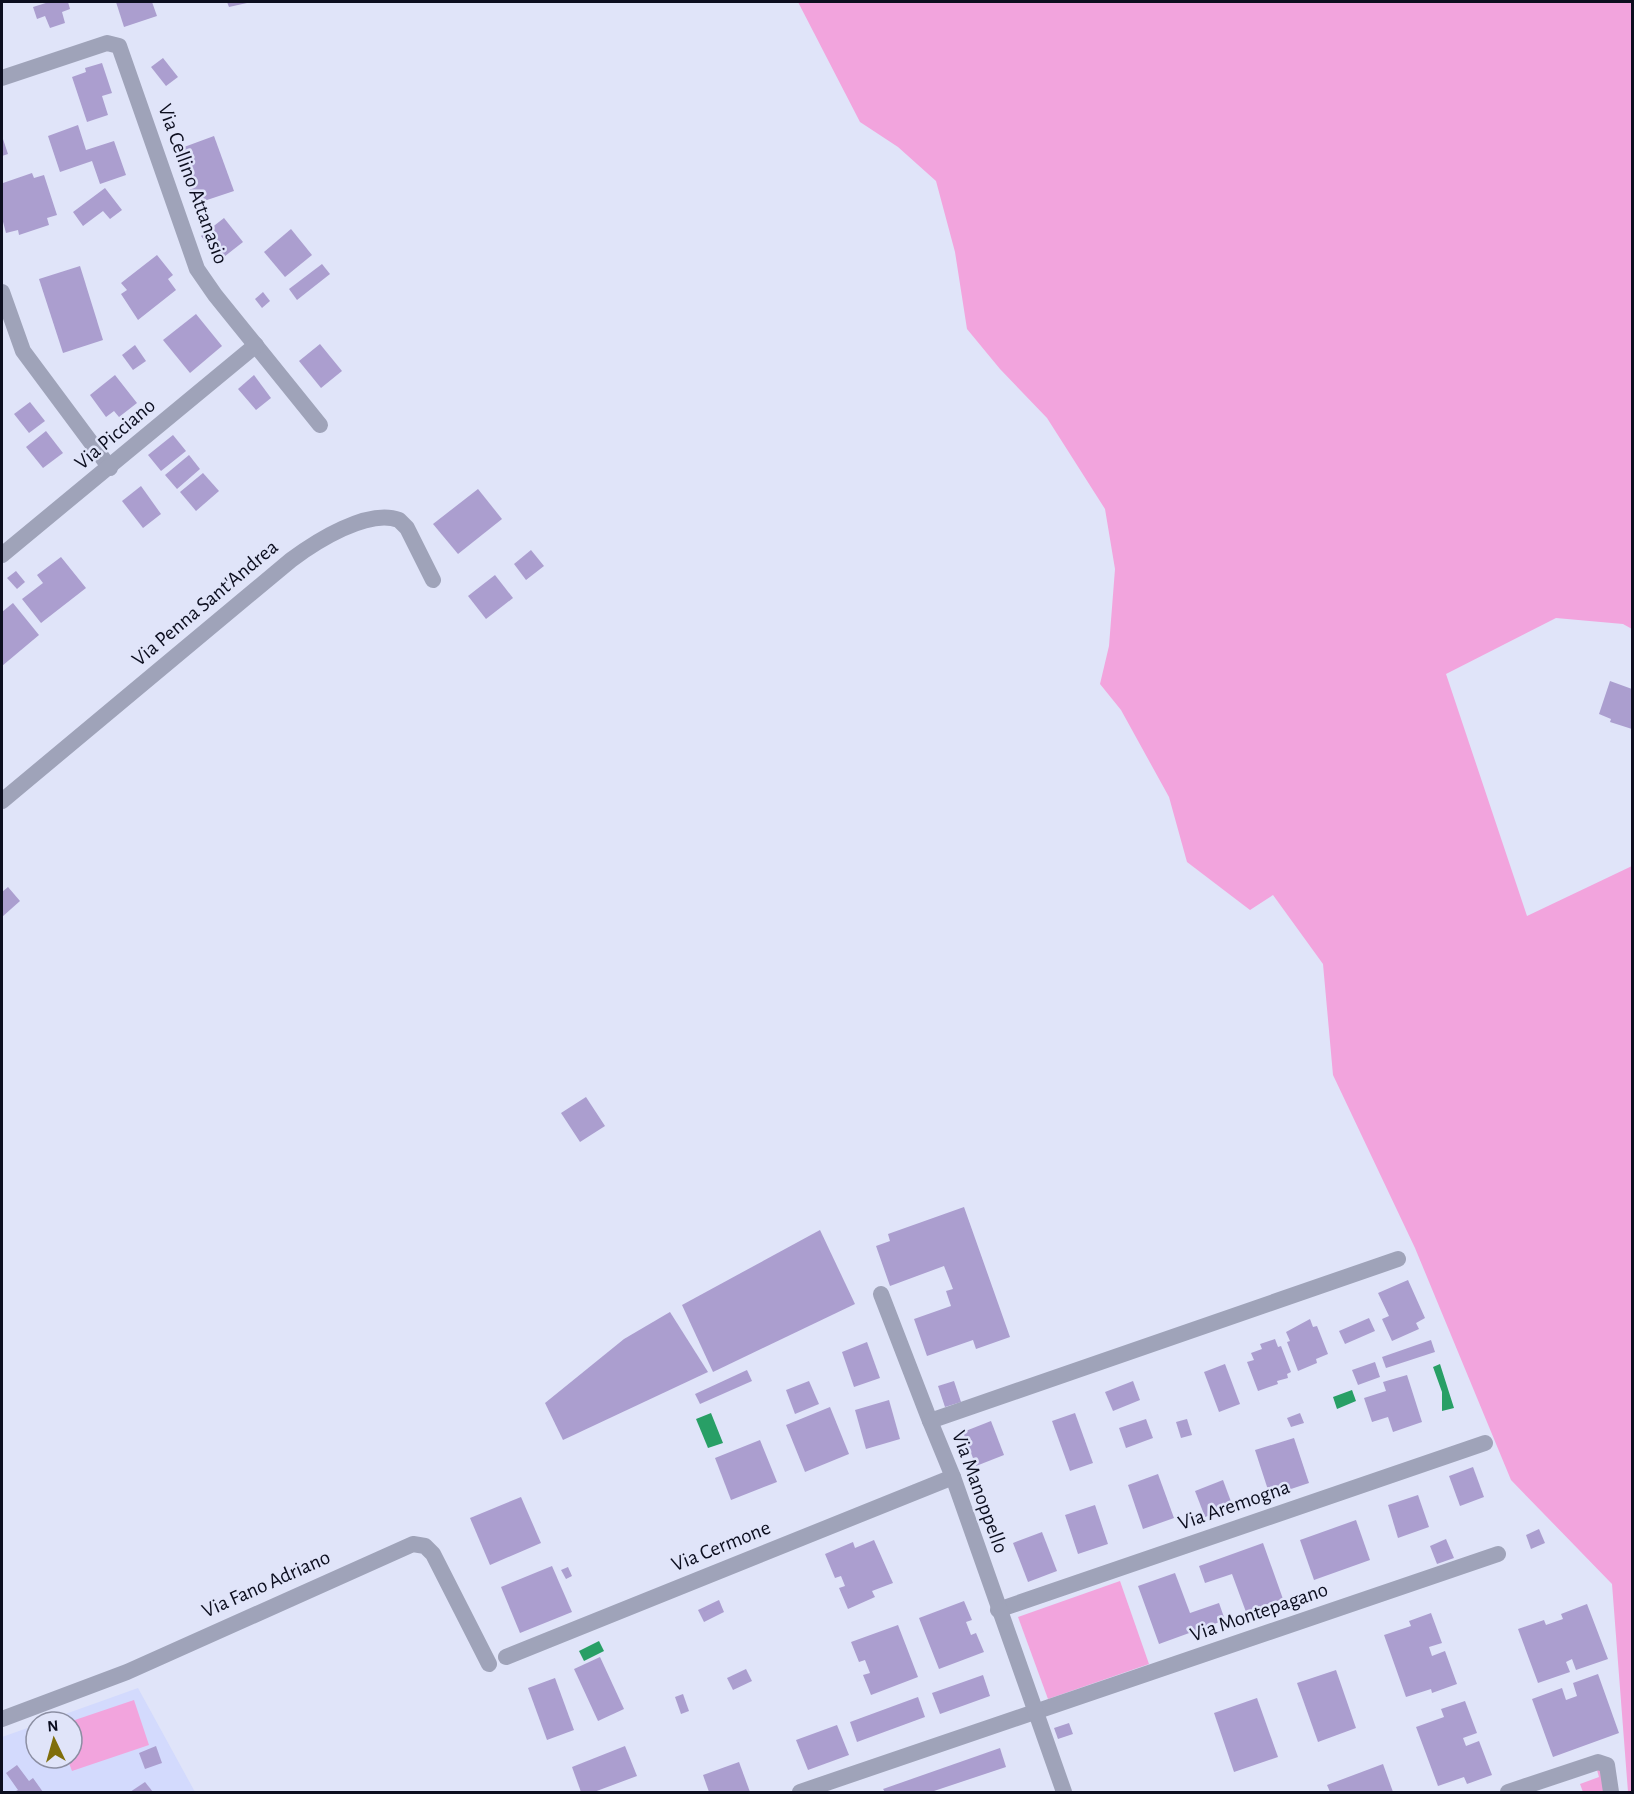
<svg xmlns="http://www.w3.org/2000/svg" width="1634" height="1794" font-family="'Alegreya Sans',sans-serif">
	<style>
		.built { fill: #d3dafd }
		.green { fill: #f2a4dd }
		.water { fill: #289f66 }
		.building { fill: #ab9ecf }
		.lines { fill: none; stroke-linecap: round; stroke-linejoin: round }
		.street { stroke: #9fa3b9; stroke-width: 16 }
		.labels { text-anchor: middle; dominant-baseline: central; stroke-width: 5; stroke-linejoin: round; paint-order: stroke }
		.street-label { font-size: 21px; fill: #0c0e1f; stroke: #e0e4f9 }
	</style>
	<rect width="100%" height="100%" fill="#e0e4f9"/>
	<polygon class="built" points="138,1688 195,1792 2,1792 2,1737 36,1725 36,1758 72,1758 72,1722 43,1722"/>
	<g class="green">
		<polygon points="798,2 1632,2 1632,629 1623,624 1556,618 1446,674 1527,916 1632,866 1632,1792 1628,1792 1612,1584 1511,1480 1415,1248 1333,1075 1323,964 1273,895 1250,910 1187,862 1169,797 1121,710 1100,684 1109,646 1115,569 1105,509 1047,418 1000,369 967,329 955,252 936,181 898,147 860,122"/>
		<polygon points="1120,1581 1149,1664 1048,1699 1018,1617"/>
		<polygon points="134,1700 149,1745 72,1771 67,1758 72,1758 72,1722 69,1722"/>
		<polygon points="1606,1767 1606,1792 1583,1792 1580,1784 1599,1777 1597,1770"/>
	</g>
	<g class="water">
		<polygon points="1440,1364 1454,1408 1442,1411 1442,1392 1433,1367"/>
		<polygon points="1352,1390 1356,1401 1337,1409 1333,1397"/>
		<polygon points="711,1413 723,1443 708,1448 696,1419"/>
		<polygon points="599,1641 604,1651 584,1661 579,1651"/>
	</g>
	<g class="building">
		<polygon points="49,2 68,2 70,9 62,12 65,23 50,28 45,16 37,19 33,7"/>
		<polygon points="116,2 152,2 157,16 124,27"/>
		<polygon points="227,2 246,2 247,3 229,7"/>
		<polygon points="163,58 178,77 166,86 151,67"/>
		<polygon points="102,63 112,93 102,96 108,115 87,122 72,77 86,72 85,68"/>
		<polygon points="78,125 86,150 114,141 126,175 100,184 92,161 60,172 48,136"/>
		<polygon points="2,136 8,154 2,156"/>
		<polygon points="214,136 234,191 195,204 176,150"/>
		<polygon points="32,173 34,178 44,175 57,215 47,218 49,225 19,235 18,230 6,233 2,218 3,183"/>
		<polygon points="105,188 122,210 110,219 103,211 83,226 73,212"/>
		<polygon points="224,218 243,242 220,260 201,236"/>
		<polygon points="291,229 312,255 285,277 264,252"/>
		<polygon points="157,255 173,275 168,279 176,290 138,320 121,294 127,290 121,283"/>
		<polygon points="322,264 330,274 297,300 289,289"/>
		<polygon points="80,266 103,340 63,353 39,279"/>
		<polygon points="263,292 270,301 262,308 255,299"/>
		<polygon points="196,314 222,346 190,373 163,340"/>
		<polygon points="320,344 342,371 321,388 299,361"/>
		<polygon points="135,345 146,361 133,370 122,355"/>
		<polygon points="115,375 137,403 119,417 114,411 106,417 90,395"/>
		<polygon points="254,375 271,398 256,410 238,389"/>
		<polygon points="30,402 45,421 29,433 14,414"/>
		<polygon points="46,431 63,453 43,468 26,447"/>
		<polygon points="173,435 186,451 161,471 148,455"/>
		<polygon points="189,455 200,469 177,489 165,475"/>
		<polygon points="203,473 219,491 196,511 180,492"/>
		<polygon points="141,486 161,514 143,528 122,501"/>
		<polygon points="478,489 502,519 458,554 433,524"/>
		<polygon points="531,550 544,566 526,580 514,564"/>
		<polygon points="61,557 86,588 41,623 22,599 43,583 37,575"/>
		<polygon points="16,571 25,582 17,589 7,578"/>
		<polygon points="495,575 513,598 486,619 468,596"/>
		<polygon points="13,603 39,635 2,666 2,612"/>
		<polygon points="1610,681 1632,689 1632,729 1610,722 1611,719 1599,714"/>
		<polygon points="8,887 20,901 2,917 2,892"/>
		<polygon points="586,1097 605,1126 580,1142 561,1113"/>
		<polygon points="964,1207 1010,1337 976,1349 973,1340 927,1356 914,1319 951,1306 946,1291 953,1289 944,1266 890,1286 876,1246 890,1241 888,1234"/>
		<polygon points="820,1230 855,1304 713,1372 682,1305"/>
		<polygon points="1408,1280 1425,1318 1416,1323 1419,1329 1392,1341 1382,1319 1389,1316 1378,1293"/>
		<polygon points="670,1312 708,1372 563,1440 545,1403 624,1339"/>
		<polygon points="1369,1318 1375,1331 1345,1344 1339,1331"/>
		<polygon points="1310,1319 1313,1327 1317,1326 1328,1354 1316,1359 1317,1363 1298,1371 1287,1342 1290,1341 1286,1332"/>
		<polygon points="1275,1339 1278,1347 1281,1346 1291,1372 1287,1374 1288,1378 1277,1381 1278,1384 1258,1391 1247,1362 1254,1360 1251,1353 1262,1349 1260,1344"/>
		<polygon points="1431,1340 1435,1352 1386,1368 1382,1357"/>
		<polygon points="867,1342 880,1378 854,1387 842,1352"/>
		<polygon points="1375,1362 1380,1377 1358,1385 1352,1370"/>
		<polygon points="1225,1364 1240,1404 1219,1412 1204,1372"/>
		<polygon points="747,1370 752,1381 700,1404 695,1394"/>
		<polygon points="1407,1375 1422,1422 1393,1432 1388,1417 1372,1422 1364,1398 1386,1391 1383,1382"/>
		<polygon points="809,1381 819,1404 795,1414 786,1390"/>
		<polygon points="954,1381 961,1402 945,1407 938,1386"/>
		<polygon points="1133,1381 1140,1400 1113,1411 1105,1392"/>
		<polygon points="889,1400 900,1439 866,1449 855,1410"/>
		<polygon points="830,1407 849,1454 805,1472 786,1425"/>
		<polygon points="1075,1413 1093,1463 1070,1471 1052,1421"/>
		<polygon points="1300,1413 1304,1423 1291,1427 1287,1418"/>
		<polygon points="1146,1419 1153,1438 1126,1448 1119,1428"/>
		<polygon points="1187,1419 1192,1435 1181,1438 1176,1422"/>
		<polygon points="991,1421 1004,1455 976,1466 963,1432"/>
		<polygon points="1294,1438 1309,1483 1270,1496 1255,1450"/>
		<polygon points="760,1440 777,1482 731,1500 715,1458"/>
		<polygon points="1473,1467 1484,1497 1460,1506 1449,1476"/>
		<polygon points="1158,1474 1174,1518 1143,1529 1128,1485"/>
		<polygon points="1223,1480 1233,1507 1205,1517 1195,1491"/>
		<polygon points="1418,1495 1429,1527 1398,1538 1388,1505"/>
		<polygon points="521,1497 541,1543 490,1565 470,1518"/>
		<polygon points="1095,1505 1108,1544 1078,1554 1065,1515"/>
		<polygon points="1356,1520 1370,1560 1314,1580 1300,1540"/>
		<polygon points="1539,1529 1545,1543 1531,1549 1526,1535"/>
		<polygon points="1042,1532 1057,1571 1028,1582 1013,1543"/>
		<polygon points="1446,1539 1454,1558 1437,1564 1430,1546"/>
		<polygon points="874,1540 893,1583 872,1591 875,1597 848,1609 839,1588 845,1586 841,1576 835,1578 825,1554 853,1542 855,1548"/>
		<polygon points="1263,1543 1283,1599 1246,1612 1232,1574 1205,1583 1199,1566"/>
		<polygon points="552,1566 572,1612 520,1633 501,1587"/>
		<polygon points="568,1567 572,1576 566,1579 561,1570"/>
		<polygon points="1175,1573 1190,1613 1219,1603 1225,1620 1159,1644 1138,1586"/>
		<polygon points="719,1600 724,1612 704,1622 698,1610"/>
		<polygon points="964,1601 972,1620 966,1622 971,1635 976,1633 984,1652 939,1669 919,1618"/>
		<polygon points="1587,1604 1608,1659 1576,1670 1572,1659 1566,1662 1570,1672 1538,1683 1518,1629 1544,1620 1546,1625 1563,1619 1561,1614"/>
		<polygon points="1431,1613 1442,1643 1429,1647 1432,1656 1445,1651 1457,1684 1432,1693 1431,1689 1406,1697 1384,1635 1411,1626 1409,1621"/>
		<polygon points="898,1625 918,1677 871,1695 863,1675 870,1673 865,1660 859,1662 851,1642"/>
		<polygon points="600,1657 624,1709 598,1721 574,1669"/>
		<polygon points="746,1669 752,1681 733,1690 727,1678"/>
		<polygon points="1336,1670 1356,1728 1318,1742 1297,1683"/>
		<polygon points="1598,1674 1619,1733 1553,1757 1532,1699 1562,1688 1566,1700 1577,1696 1573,1683"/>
		<polygon points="983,1675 990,1696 940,1714 932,1693"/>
		<polygon points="555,1678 574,1730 547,1740 528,1688"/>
		<polygon points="683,1694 689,1711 681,1714 675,1697"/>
		<polygon points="918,1697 925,1717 857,1742 850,1722"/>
		<polygon points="1257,1698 1278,1757 1234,1772 1214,1713"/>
		<polygon points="1465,1701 1477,1733 1463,1738 1466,1746 1479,1741 1492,1775 1467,1784 1464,1777 1438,1786 1416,1727 1444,1717 1441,1709"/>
		<polygon points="1069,1723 1073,1734 1058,1739 1054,1728"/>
		<polygon points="837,1725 849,1755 808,1770 796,1740"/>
		<polygon points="156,1746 162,1763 145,1769 139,1753"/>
		<polygon points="625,1746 637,1776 594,1792 581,1792 572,1767"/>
		<polygon points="1000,1748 1006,1767 931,1792 885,1792 883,1789"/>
		<polygon points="739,1762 750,1792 709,1792 703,1775"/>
		<polygon points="1383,1764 1393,1792 1330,1792 1327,1785"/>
		<polygon points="17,1765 29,1781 33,1778 43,1792 14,1792 18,1790 6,1773"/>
		<polygon points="145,1782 153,1792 130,1792"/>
	</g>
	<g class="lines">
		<g class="street">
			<polyline points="2,78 107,43 119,46 197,269 215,295 320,425"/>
			<polyline points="2,292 23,351 110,468"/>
			<polyline points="2,555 256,345"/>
			<path d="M2 801 291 560C315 542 368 508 399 520L407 528 433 580"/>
			<polyline points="881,1294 930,1421"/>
			<polyline points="998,1610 1485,1443"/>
			<polyline points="506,1657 953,1477"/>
			<polyline points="2,1719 127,1672 413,1544 425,1546 433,1554 489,1664"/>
			<polyline points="800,1792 1498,1554"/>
			<polyline points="1064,1792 953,1477 930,1421 1398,1259"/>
			<polyline points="1508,1792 1598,1762 1607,1765 1611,1792"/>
		</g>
	</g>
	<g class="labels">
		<g class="street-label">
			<text transform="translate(193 184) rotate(70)">Via Cellino Attanasio</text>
			<text transform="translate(115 434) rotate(-40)">Via Picciano</text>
			<text transform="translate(205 603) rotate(-40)">Via Penna Sant'Andrea</text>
			<text transform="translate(980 1492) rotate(70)">Via Manoppello</text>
			<text transform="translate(1234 1505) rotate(-19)">Via Aremogna</text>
			<text transform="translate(721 1546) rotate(-22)">Via Cermone</text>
			<text transform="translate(266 1584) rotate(-24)">Via Fano Adriano</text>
			<text transform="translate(1259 1612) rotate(-19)">Via Montepagano</text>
		</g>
	</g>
	<rect width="1634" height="1794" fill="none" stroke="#0c0e1f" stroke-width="6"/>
	<g transform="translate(54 1740) rotate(355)"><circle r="28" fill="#e0e4f9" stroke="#8b8ea2" stroke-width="1.5"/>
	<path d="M0-4.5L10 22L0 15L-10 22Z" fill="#806e0b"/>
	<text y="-9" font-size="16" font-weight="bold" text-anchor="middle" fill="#0c0e1f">N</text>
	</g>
</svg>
